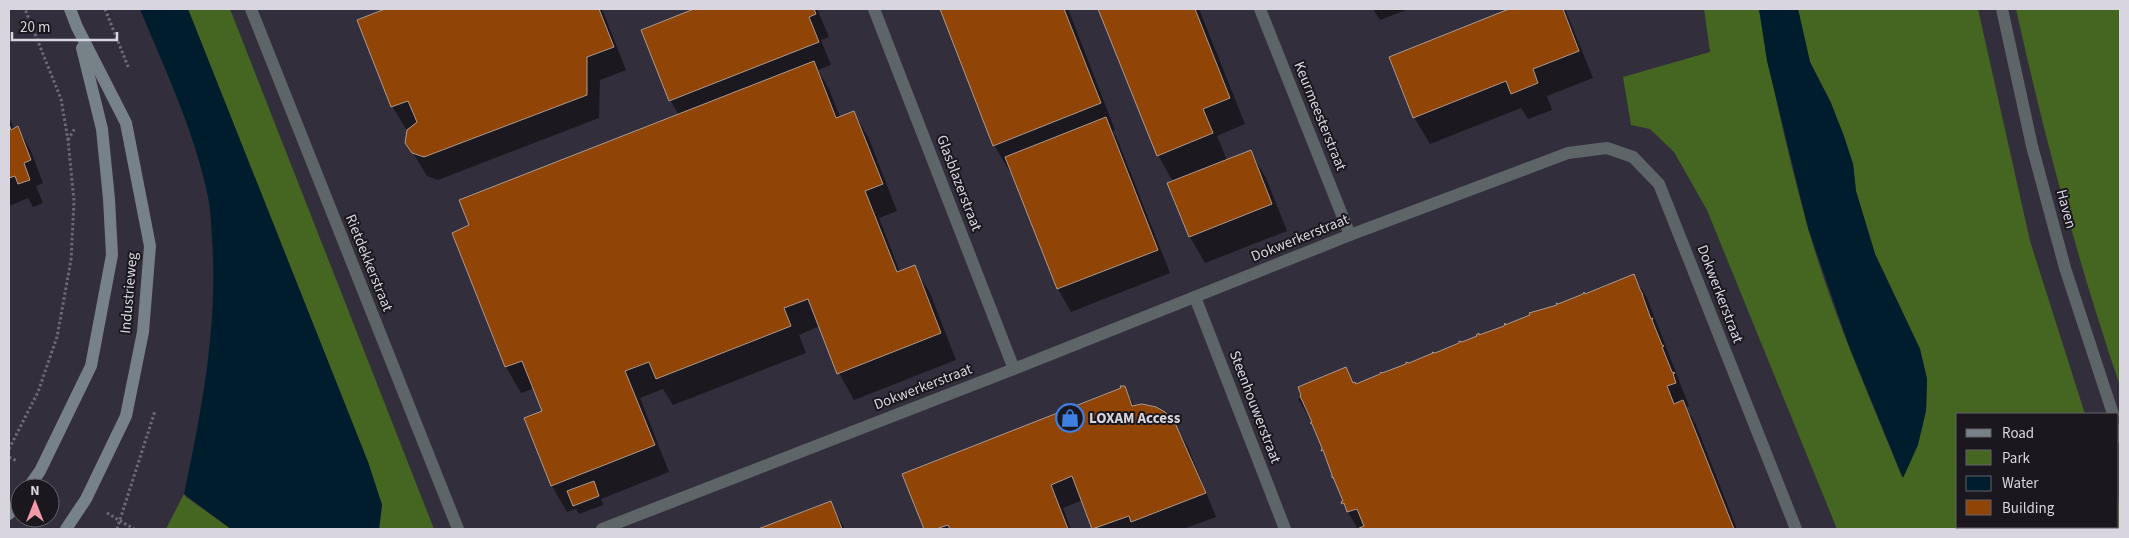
<svg xmlns="http://www.w3.org/2000/svg" width="2129" height="538" font-family="'Source Sans 3',sans-serif">
	<style>
		.green { fill: #456621 }
		.water { fill: #001d2d }
		.shadow { fill: #0007 }
		.building { fill: #904406; stroke: #ac9a90 }
		.lines { fill: none; stroke-linecap: round; stroke-linejoin: round }
		.path { stroke: #6d6975; stroke-width: 3; stroke-dasharray: 2.5 2.5; stroke-linecap: butt }
		.street { stroke: #5d6569; stroke-width: 12 }
		.secondary { stroke: #768188; stroke-width: 12 }
		.labels { text-anchor: middle; dominant-baseline: central; stroke-width: 4; stroke-linejoin: round; paint-order: stroke }
		.street-label { font-size: 15px; fill: #d8d5de; stroke: #1a171e }
		.poi-label { font-size: 15px; font-weight: bold; fill: #d8d5de; stroke: #1a171e; text-anchor: start }
	</style>
	<rect width="100%" height="100%" fill="#332e3c"/>
	<g class="green">
		<polygon points="188,9 230,9 434,529 379,529 382,505 368,462"/>
		<path d="M1704 9H1759C1771 82 1788 156 1808 228 1832 313 1869 395 1902 477L1926 411 1927 379 1920 349 1875 254 1856 191 1853 164 1831 103 1810 62 1798 9H1978L2030 241 2085 414H1958V527H2118V500L2120 505V529H1837L1707 210 1674 152 1650 129 1631 125 1623 77 1710 52Z"/>
		<path d="M2016 9H2120V386C2078 262 2044 136 2016 9Z"/>
		<polygon points="184,494 186,497 231,529 166,529"/>
	</g>
	<g class="water">
		<path d="M140 9H188L368 462 382 505 379 529H231L184 494C202 410 218 325 212 239 211 225 211 211 208 197 195 132 165 70 140 9Z"/>
		<polygon points="1759,9 1798,9 1810,62 1831,103 1844,136 1853,164 1856,191 1875,254 1920,349 1927,379 1926,411 1918,445 1903,478 1849,346 1808,228 1767,61"/>
	</g>
	<g class="shadow">
		<polygon points="389,9 602,9 626,70 600,80 599,118 438,180 427,176 407,143 414,126 406,129 392,106 359,20"/>
		<polygon points="698,9 817,9 829,37 821,40 831,65 818,70 829,89 840,117 854,112 869,139 897,211 879,218 900,272 914,267 930,293 956,360 854,400 839,373 820,326 799,335 806,353 673,405 663,389 640,398 669,472 601,499 603,505 579,514 576,509 567,512 552,486 526,419 544,412 535,388 521,393 506,367 453,233 471,226 679,115 670,100 643,30"/>
		<polygon points="941,9 1068,9 1115,130 1113,131 1118,141 1170,273 1071,312 1058,289 1012,171 1010,172 994,145"/>
		<polygon points="1100,9 1199,9 1245,124 1217,136 1227,160 1250,151 1266,178 1287,231 1205,263 1190,237 1173,182 1158,155"/>
		<polygon points="1373,9 1409,9 1380,20"/>
		<polygon points="1512,9 1565,9 1593,78 1547,96 1552,110 1528,119 1521,108 1430,144 1414,117 1391,57"/>
		<polygon points="9,116 14,130 18,128 31,151 43,183 36,186 43,203 33,207 28,198 9,206"/>
		<polygon points="1633,276 1647,298 1689,406 1686,407 1696,425 1737,529 1358,529 1348,512 1312,421 1311,421 1298,399 1346,369 1355,385"/>
		<polygon points="1124,387 1135,407 1174,423 1188,447 1216,517 1183,529 1095,529 1083,500 1063,508 1071,529 925,529 904,474"/>
		<polygon points="830,502 845,529 761,529"/>
	</g>
	<g class="building">
		<polygon points="385,9 599,9 614,47 587,57 587,95 424,157 412,153 405,143 407,130 417,122 408,101 391,107 357,20"/>
		<polygon points="694,9 814,9 816,14 809,17 819,42 669,101 641,30"/>
		<polygon points="940,9 1064,9 1101,103 993,146"/>
		<polygon points="1098,9 1195,9 1230,98 1203,109 1213,133 1157,156"/>
		<polygon points="1509,9 1563,9 1579,51 1533,69 1538,83 1511,94 1506,81 1413,118 1389,57"/>
		<polygon points="814,61 836,118 854,111 883,184 865,191 897,272 915,265 941,333 837,374 808,299 784,308 791,326 656,379 649,362 625,371 655,445 551,486 524,418 542,411 522,361 505,367 452,233 469,225 459,200"/>
		<polygon points="1106,117 1158,250 1057,289 1005,157"/>
		<polygon points="9,124 11,130 18,126 31,160 24,163 30,180 18,184 15,176 9,178"/>
		<polygon points="1251,150 1272,204 1189,237 1167,183"/>
		<polygon points="1634,274 1641,292 1643,294 1642,294 1651,319 1653,318 1652,320 1662,345 1664,346 1662,347 1672,372 1675,373 1673,374 1676,383 1667,386 1674,404 1683,400 1734,529 1357,529 1364,526 1357,509 1347,512 1344,503 1342,504 1341,502 1343,501 1333,477 1332,478 1332,475 1323,450 1321,451 1322,448 1312,424 1310,423 1312,422 1300,396 1301,395 1298,387 1346,367 1353,383 1355,382 1356,384 1380,374 1381,372 1382,373 1406,364 1406,362 1409,363 1433,353 1432,352 1435,353 1459,343 1459,341 1462,342 1477,336 1476,335 1479,333 1479,335 1504,326 1505,323 1505,325 1530,315 1529,313 1557,305 1556,303 1558,304 1583,294 1584,292 1585,294"/>
		<polygon points="1120,386 1125,386 1132,406 1142,404 1156,407 1165,412 1175,423 1206,493 1131,522 1129,516 1092,529 1072,476 1051,485 1068,529 950,529 948,525 936,529 924,529 902,474 1121,388"/>
		<polygon points="594,481 599,496 573,506 567,491"/>
		<polygon points="831,501 842,529 758,529"/>
	</g>
	<g class="lines">
		<g class="path">
			<polyline points="105,9 129,69"/>
			<polyline points="68,140 75,128"/>
			<polyline points="9,449 38,392 57,337 71,260 74,201 68,140 61,99 25,9"/>
			<polyline points="9,457 17,461"/>
			<polyline points="107,513 134,529"/>
			<polyline points="117,529 155,411"/>
		</g>
		<g class="street">
			<polyline points="251,9 458,529"/>
			<polyline points="874,9 1014,369"/>
			<polyline points="1260,9 1350,235"/>
			<polyline points="2002,9 2032,146 2065,268 2113,414"/>
			<polyline points="1195,297 1285,529"/>
			<polyline points="2118,430 2120,437"/>
			<polyline points="602,529 1014,369 1350,235 1568,153 1607,148 1633,157 1659,184 1796,529"/>
		</g>
		<g class="secondary">
			<polyline points="28,488 40,471 91,366 112,255 109,199 102,129 82,48"/>
			<polyline points="9,514 20,499"/>
			<polyline points="66,529 86,499 126,416 143,332 150,246 126,123 77,27 70,9"/>
		</g>
	</g>
	<defs>
		<symbol id="shop-ring" viewBox="-11 -11 22 22"><circle r="9.5" fill="#1a171e" stroke="#3f7fe0" stroke-width="1.5"/><path d="M-5-2.5h2.3a2.7 3.5 0 0 1 5.4 0H5L5.5 6h-11ZM-1.5-2.5h3a1.5 2.3 0 0 0-3 0Z" fill="#3f7fe0"/></symbol>
	</defs>
	<g fill-rule="evenodd">
		<use href="#shop-ring" x="1054" y="402" width="32" height="32"/>
	</g>
	<g class="labels">
		<g class="street-label">
			<text transform="translate(1320 116) rotate(68)">Keurmeesterstraat</text>
			<text transform="translate(959 183) rotate(69)">Glasblazerstraat</text>
			<text transform="translate(2066 209) rotate(75)">Haven</text>
			<text transform="translate(1300 238) rotate(-22)">Dokwerkerstraat</text>
			<text transform="translate(369 263) rotate(68)">Rietdekkerstraat</text>
			<text transform="translate(129 293) rotate(-85)">Industrieweg</text>
			<text transform="translate(1720 294) rotate(69)">Dokwerkerstraat</text>
			<text transform="translate(923 387) rotate(-21)">Dokwerkerstraat</text>
			<text transform="translate(1255 407) rotate(69)">Steenhouwerstraat</text>
		</g>
		<g class="poi-label">
			<text x="1089" y="418">LOXAM Access</text>
		</g>
	</g>
	<rect width="2129" height="538" fill="none" stroke="#d8d5de" stroke-width="20"/>
	<rect x="1956" y="413" width="162" height="115" fill="#1a171e" stroke="#66636b"/>
	<rect x="1966" y="429" width="25" height="8" fill="#768188" stroke="#66636b"/>
	<text x="2002" y="438" font-size="15" fill="#d8d5de">Road</text>
	<rect x="1966" y="450" width="25" height="15" fill="#456621" stroke="#66636b"/>
	<text x="2002" y="463" font-size="15" fill="#d8d5de">Park</text>
	<rect x="1966" y="476" width="25" height="15" fill="#001d2d" stroke="#66636b"/>
	<text x="2002" y="488" font-size="15" fill="#d8d5de">Water</text>
	<rect x="1966" y="500" width="25" height="15" fill="#904406" stroke="#66636b"/>
	<text x="2002" y="513" font-size="15" fill="#d8d5de">Building</text>
	<g transform="translate(35 503)"><circle r="24" fill="#1a171e" stroke="#66636b"/>
	<path d="M0-4L9 19L0 12L-9 19Z" fill="#f39aaa"/>
	<text y="-8" font-size="14" font-weight="bold" text-anchor="middle" fill="#d8d5de">N</text>
	</g>
	<path d="M12 32v8h105v-8" fill="none" stroke="#d8d5de" stroke-width="2.5"/>
	<text x="20" y="32" font-size="15" fill="#d8d5de" stroke="#1a171e" stroke-width="4" paint-order="stroke">20 m</text>
</svg>
